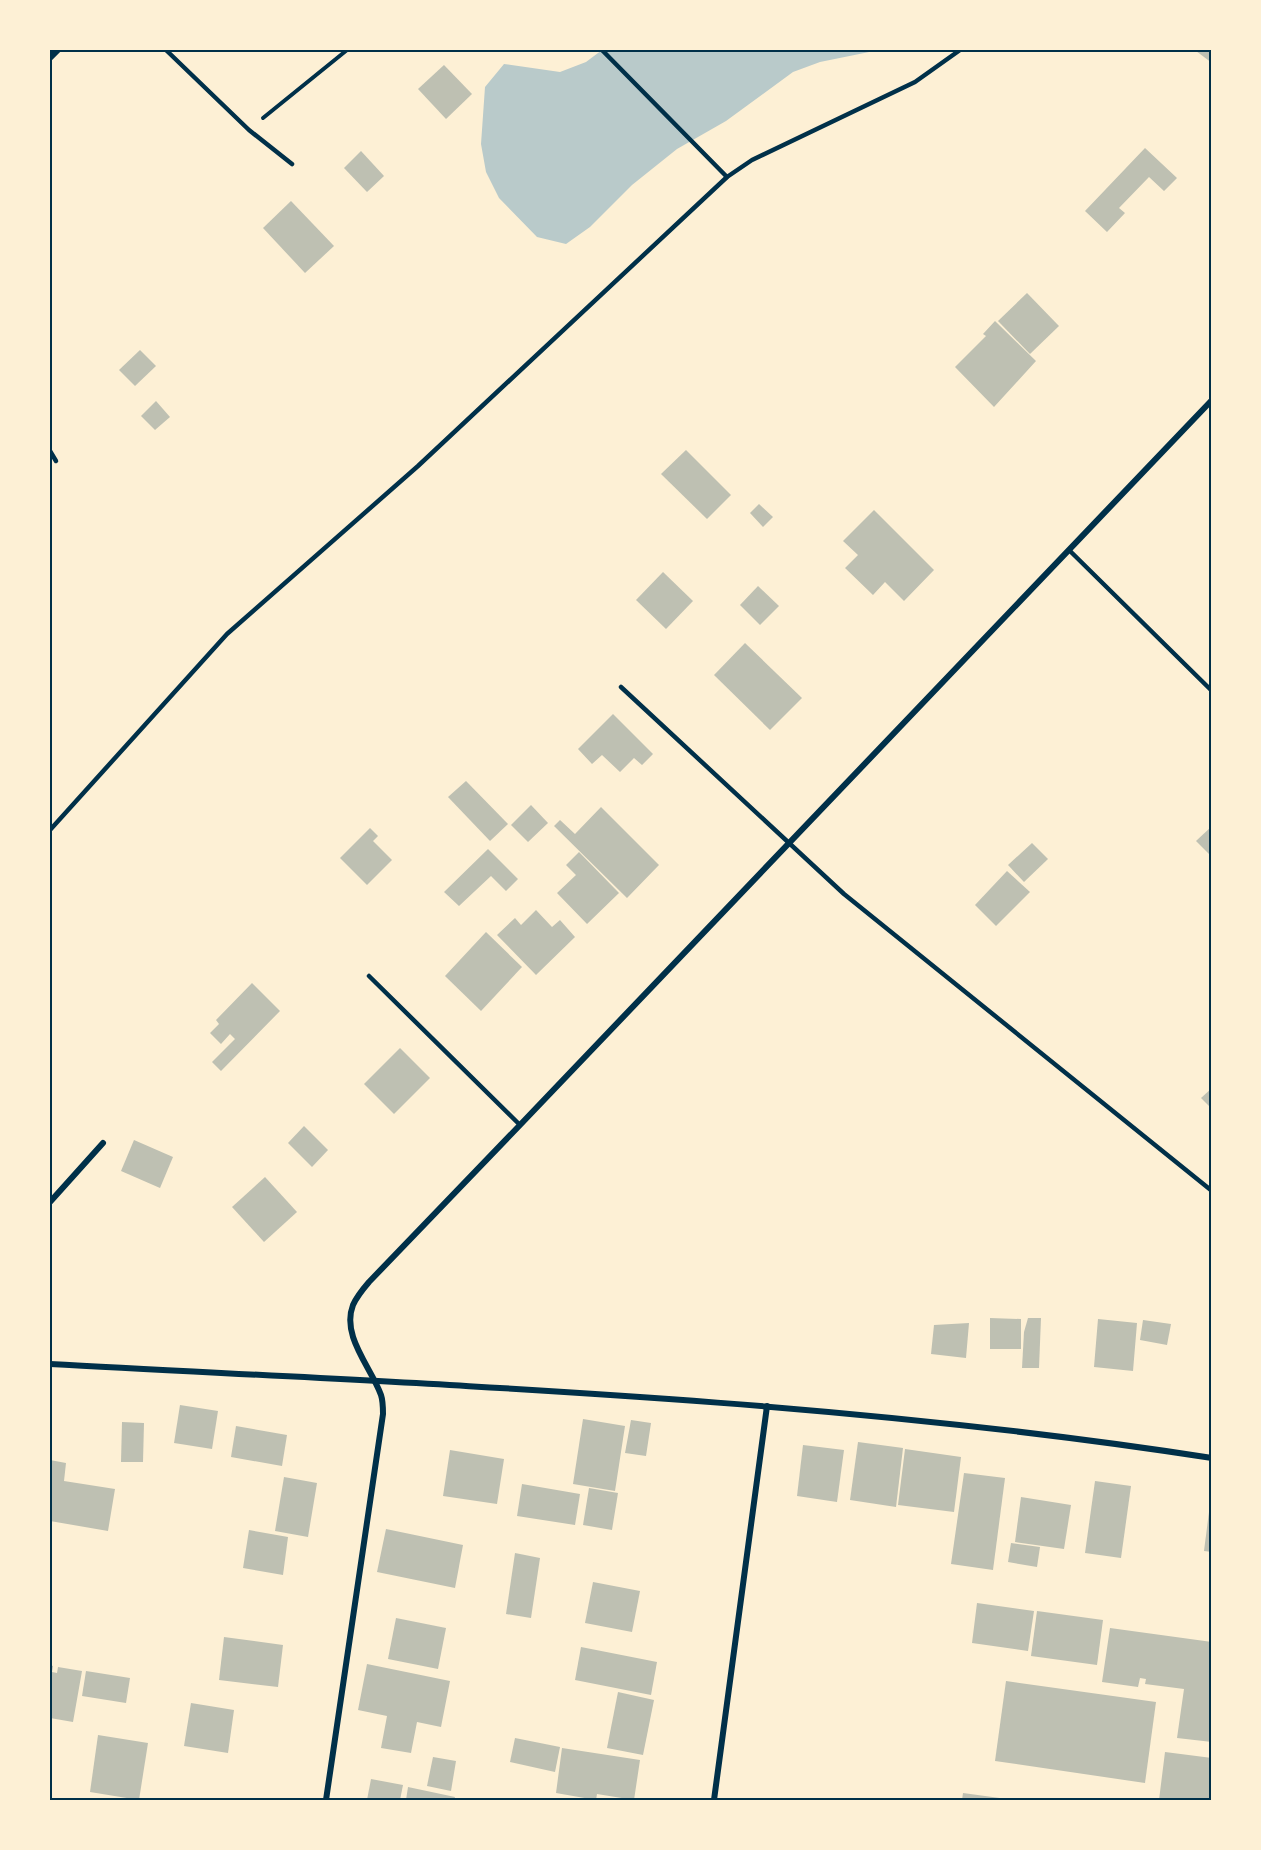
<svg xmlns="http://www.w3.org/2000/svg" width="1261" height="1850" font-family="Quicksand,sans-serif">
	<style>
		.green { fill: #b9caca }
		.building { fill: #bec0b2 }
		.lines { fill: none; stroke-linecap: round; stroke-linejoin: round }
		.path { stroke: #003049; stroke-width: 4 }
		.service { stroke: #003049; stroke-width: 4.5 }
		.minor { stroke: #003049; stroke-width: 6 }
		.neatline { fill: none; stroke: #003049; stroke-width: 2 }
	</style>
	<rect width="100%" height="100%" fill="#fdf0d5"/>
	<polygon class="green" points="602,50 879,50 820,62 793,72 726,121 677,149 632,185 590,227 566,244 537,237 499,198 486,172 481,144 485,87 504,64 560,72 586,62"/>
	<g class="building">
		<polygon points="1197,50 1212,50 1212,63 1196,51"/>
		<polygon points="444,65 472,94 446,119 418,89"/>
		<polygon points="1145,148 1177,178 1164,191 1149,177 1119,208 1125,213 1107,232 1085,211"/>
		<polygon points="361,151 384,176 367,192 344,168"/>
		<polygon points="291,201 334,246 305,273 263,228"/>
		<polygon points="1027,293 1059,326 1030,354 998,321"/>
		<polygon points="995,321 1036,361 994,407 955,367 986,336 983,334"/>
		<polygon points="140,350 156,366 135,386 119,370"/>
		<polygon points="156,401 170,417 155,430 141,416"/>
		<polygon points="686,450 731,495 707,519 661,474"/>
		<polygon points="759,504 773,517 763,527 750,513"/>
		<polygon points="874,510 934,570 904,601 885,582 873,595 845,568 858,555 843,541"/>
		<polygon points="663,572 693,601 666,629 636,600"/>
		<polygon points="758,586 779,606 760,625 740,605"/>
		<polygon points="745,643 802,698 770,730 714,675"/>
		<polygon points="613,714 653,754 642,765 634,758 620,772 602,755 592,764 578,749"/>
		<polygon points="466,781 508,824 490,841 448,797"/>
		<polygon points="531,805 548,823 528,842 511,825"/>
		<polygon points="601,807 659,865 627,898 554,826 560,820 575,834"/>
		<polygon points="1212,826 1212,857 1196,841"/>
		<polygon points="370,828 378,836 373,841 392,860 367,885 340,858"/>
		<polygon points="1032,843 1048,859 1024,882 1008,865"/>
		<polygon points="488,849 518,879 506,891 491,876 459,906 444,892"/>
		<polygon points="579,852 619,893 587,924 557,893 576,875 566,865"/>
		<polygon points="1007,871 1030,892 996,926 975,905"/>
		<polygon points="536,910 552,927 560,920 575,937 536,975 497,935 515,918 521,925"/>
		<polygon points="486,932 522,967 481,1011 445,976"/>
		<polygon points="252,983 280,1011 221,1071 212,1062 235,1039 230,1034 221,1044 210,1033 219,1024 216,1020"/>
		<polygon points="400,1048 430,1078 394,1114 364,1084"/>
		<polygon points="1212,1088 1212,1109 1201,1098"/>
		<polygon points="304,1126 328,1150 312,1167 288,1143"/>
		<polygon points="134,1140 173,1157 160,1188 121,1171"/>
		<polygon points="265,1177 297,1212 264,1242 232,1207"/>
		<polygon points="990,1318 1021,1319 1021,1349 990,1349"/>
		<polygon points="1028,1318 1041,1318 1039,1368 1022,1368 1024,1332"/>
		<polygon points="1098,1319 1137,1323 1133,1371 1094,1367"/>
		<polygon points="1143,1320 1171,1324 1167,1345 1140,1340"/>
		<polygon points="969,1323 966,1358 931,1354 934,1325"/>
		<polygon points="180,1405 218,1411 212,1449 174,1443"/>
		<polygon points="583,1419 625,1426 615,1491 573,1484"/>
		<polygon points="631,1420 651,1423 646,1456 625,1453"/>
		<polygon points="122,1422 144,1423 143,1462 121,1462"/>
		<polygon points="236,1426 287,1435 282,1466 231,1457"/>
		<polygon points="858,1442 903,1448 896,1507 850,1500"/>
		<polygon points="803,1445 844,1450 837,1502 797,1496"/>
		<polygon points="905,1449 961,1457 954,1512 898,1505"/>
		<polygon points="450,1450 504,1459 497,1504 443,1496"/>
		<polygon points="50,1460 66,1463 64,1481 115,1489 108,1531 50,1521"/>
		<polygon points="964,1473 1005,1478 993,1570 951,1564"/>
		<polygon points="284,1477 317,1483 308,1537 275,1531"/>
		<polygon points="1095,1481 1131,1486 1121,1558 1085,1553"/>
		<polygon points="522,1484 580,1494 575,1525 517,1516"/>
		<polygon points="589,1488 618,1493 612,1530 583,1525"/>
		<polygon points="1021,1497 1071,1505 1064,1549 1015,1542"/>
		<polygon points="1210,1504 1212,1504 1212,1552 1204,1551"/>
		<polygon points="386,1529 463,1545 455,1588 377,1572"/>
		<polygon points="249,1530 288,1537 283,1575 243,1568"/>
		<polygon points="1011,1543 1040,1547 1037,1567 1008,1562"/>
		<polygon points="515,1553 540,1558 531,1618 506,1614"/>
		<polygon points="593,1582 640,1591 632,1632 585,1623"/>
		<polygon points="977,1603 1034,1611 1028,1651 972,1643"/>
		<polygon points="1037,1611 1103,1620 1097,1665 1031,1656"/>
		<polygon points="396,1618 446,1628 438,1669 388,1659"/>
		<polygon points="1110,1628 1212,1642 1212,1742 1177,1738 1184,1689 1145,1684 1146,1679 1140,1678 1138,1687 1102,1682"/>
		<polygon points="224,1637 283,1645 278,1687 219,1680"/>
		<polygon points="581,1647 657,1662 651,1695 575,1680"/>
		<polygon points="367,1664 450,1681 441,1727 417,1722 411,1753 381,1748 387,1716 358,1710"/>
		<polygon points="50,1665 53,1666 52,1672 57,1673 58,1667 82,1671 73,1722 50,1718"/>
		<polygon points="86,1671 130,1678 126,1703 82,1696"/>
		<polygon points="1006,1681 1156,1702 1145,1783 995,1761"/>
		<polygon points="618,1692 654,1700 643,1755 607,1748"/>
		<polygon points="191,1703 234,1710 228,1753 184,1746"/>
		<polygon points="98,1735 148,1743 139,1800 90,1792"/>
		<polygon points="515,1738 560,1747 555,1772 510,1762"/>
		<polygon points="562,1748 640,1760 634,1800 597,1794 596,1800 556,1793"/>
		<polygon points="1165,1752 1212,1758 1210,1800 1159,1800"/>
		<polygon points="433,1757 456,1761 451,1791 427,1786"/>
		<polygon points="371,1779 403,1785 400,1800 367,1800"/>
		<polygon points="408,1787 455,1797 454,1800 406,1800"/>
		<polygon points="963,1793 1007,1799 1007,1800 962,1800"/>
	</g>
	<g class="lines">
		<polyline class="path" points="263,118 347,50"/>
		<g class="service">
			<polyline points="166,50 249,130 292,164"/>
			<polyline points="602,50 727,177"/>
			<polyline points="50,451 56,461"/>
			<polyline points="1069,550 1212,691"/>
			<polyline points="621,687 844,894 1212,1191"/>
			<polyline points="50,830 227,634 418,466 727,177 752,160 915,82 960,50"/>
			<polyline points="369,976 520,1125"/>
		</g>
		<g class="minor">
			<polyline points="50,58 58,50"/>
			<polyline points="50,1202 103,1143"/>
			<path d="M50 1364C437 1385 827 1398 1212 1458"/>
			<path d="M326 1800 383 1414C383 1408 383 1401 381 1395 371 1367 341 1336 353 1305 357 1296 363 1289 369 1282L520 1125 1212 400"/>
			<polyline points="714,1800 767,1406"/>
		</g>
	</g>
	<rect width="1261" height="1850" fill="none" stroke="#fdf0d5" stroke-width="102"/>
	<rect x="51" y="51" width="1159" height="1748" class="neatline"/>
</svg>
